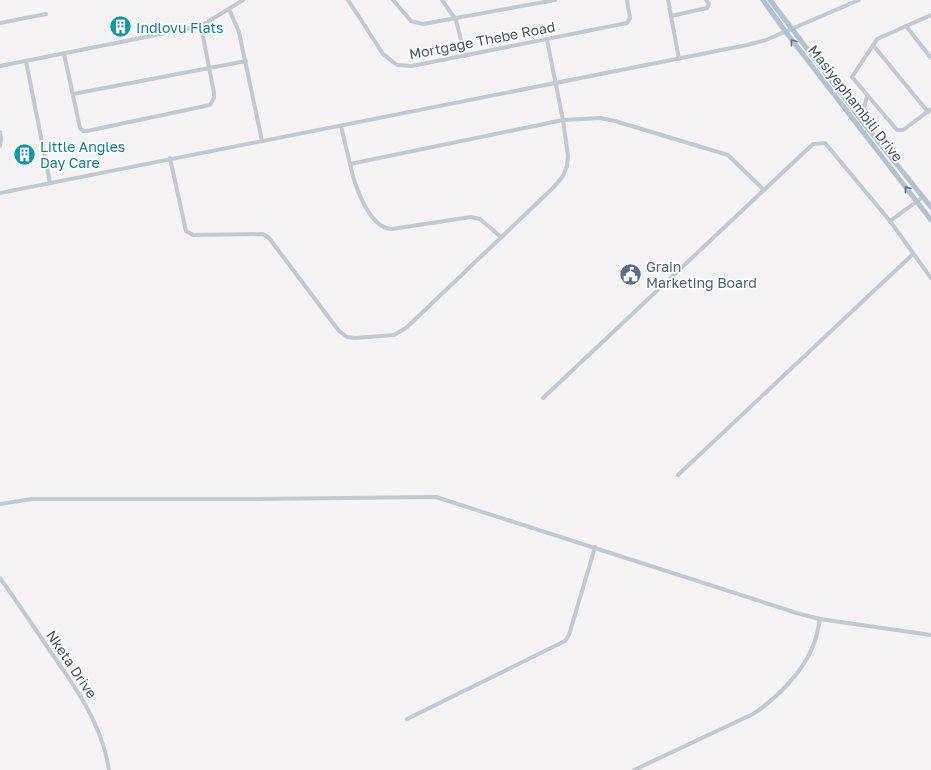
<svg xmlns="http://www.w3.org/2000/svg" width="931" height="770" font-family="'Golos Text',sans-serif">
	<style>
		.lines { fill: none; stroke-linecap: round; stroke-linejoin: round }
		.minor { stroke: #c1cad2; stroke-width: 4 }
		.major { stroke: #b3c2d1; stroke-width: 5 }
		.oneway { stroke: #64717d }
		.labels { text-anchor: middle; dominant-baseline: central; stroke-width: 3.5; stroke-linejoin: round; paint-order: stroke }
		.culture-label { font-size: 14px; fill: #0d838f; stroke: #fff; text-anchor: start }
		.street-label { font-size: 14px; fill: #4a5661; stroke: #fff }
		.service-label { font-size: 14px; fill: #4e5e75; stroke: #fff; text-anchor: start }
	</style>
	<rect width="100%" height="100%" fill="#f5f3f3"/>
	<g class="lines">
		<g class="minor">
			<polyline points="348,0 383,54 397,65 412,66 627,23 630,18 627,0"/>
			<polyline points="393,0 411,21 423,24 555,0"/>
			<polyline points="442,0 456,20 465,56"/>
			<polyline points="668,0 679,59"/>
			<polyline points="229,9 239,32 262,141"/>
			<polyline points="931,15 877,39 852,77 897,130 903,130 931,109"/>
			<polyline points="671,16 707,8 709,4 706,0"/>
			<polyline points="0,23 46,14"/>
			<polyline points="906,26 931,58"/>
			<polyline points="873,45 928,112"/>
			<polyline points="64,54 80,128 83,131 87,131 210,105 214,98 214,93 201,26"/>
			<polyline points="26,61 50,183"/>
			<polyline points="0,66 201,26 243,0"/>
			<polyline points="73,94 246,61"/>
			<polyline points="341,126 350,164 563,120 600,118 615,121 728,155 764,190 813,144 825,143 890,221 931,278"/>
			<polyline points="866,126 868,119 864,108 867,96"/>
			<polyline points="0,132 1,139 0,146"/>
			<polyline points="170,158 186,231 193,235 263,234 269,238 339,331 347,337 355,338 394,335 406,328 554,187 563,176 567,166 568,156 563,120 547,40"/>
			<path d="M350 164C354 183 368 228 392 229L471 217 480 219 501 237"/>
			<polyline points="0,193 747,45 766,40 859,0"/>
			<polyline points="890,221 923,197"/>
			<polyline points="543,398 764,190"/>
			<polyline points="678,475 913,254"/>
			<polyline points="0,504 32,499 252,499 436,497 800,614 820,619 931,635"/>
			<path d="M0 578C17 602 34 627 50 651 76 688 102 724 109 770"/>
			<polyline points="407,719 565,641 569,635 595,547"/>
			<path d="M634 770 753 714C776 699 803 672 813 646 817 637 818 628 820 619"/>
		</g>
		<g class="major">
			<polyline points="763,0 785,31 931,220"/>
			<polyline points="770,0 866,126 931,207"/>
		</g>
	</g>
	<defs><path id="oneway-chevron" d="M-2-3.5L2.5 0L-2 3.5" fill="none" stroke-width="1.6" stroke-linecap="round" stroke-linejoin="round"/></defs>
	<g class="oneway">
		<use href="#oneway-chevron" transform="translate(793 42) rotate(-127)"/>
		<use href="#oneway-chevron" transform="translate(907 189) rotate(-128)"/>
	</g>
	<defs>
		<symbol id="building-disc" viewBox="-11 -11 22 22"><circle r="9.5" fill="#0f9aa8" stroke="#fff"/><path d="M-4-6H4V6H1V3H-1V6H-4ZM-2.5-4.3h1.7v1.8h-1.7ZM.8-4.3h1.7v1.8H.8ZM-2.5-1h1.7V.8h-1.7ZM.8-1h1.7V.8H.8Z" fill="#fff"/></symbol>
		<symbol id="civic-disc" viewBox="-11 -11 22 22"><circle r="9.5" fill="#5c6f8a" stroke="#fff"/><path d="M-.6-6.5H3V-4.5H.6V-3L4-1V1h2V6H-6V1h2V-1L-.6-3ZM-1.2 2.5V6h2.4V2.5Z" fill="#fff"/></symbol>
	</defs>
	<g fill-rule="evenodd">
		<use href="#building-disc" x="108" y="14" width="25" height="25"/>
		<use href="#building-disc" x="12" y="142" width="25" height="25"/>
		<use href="#civic-disc" x="618" y="262" width="25" height="25"/>
	</g>
	<g class="labels">
		<g class="culture-label">
			<text x="136" y="27">Indlovu Flats</text>
			<text x="40" y="146">Little Angles<tspan x="40" dy="16">Day Care</tspan></text>
		</g>
		<g class="street-label">
			<text transform="translate(482 40) rotate(-11)">Mortgage Thebe Road</text>
			<text transform="translate(856 103) rotate(52)">Masiyephambili Drive</text>
			<text transform="translate(72 664) rotate(56)">Nketa Drive</text>
		</g>
		<g class="service-label">
			<text x="646" y="266">Grain<tspan x="646" dy="16">Marketing Board</tspan></text>
		</g>
	</g>
</svg>
